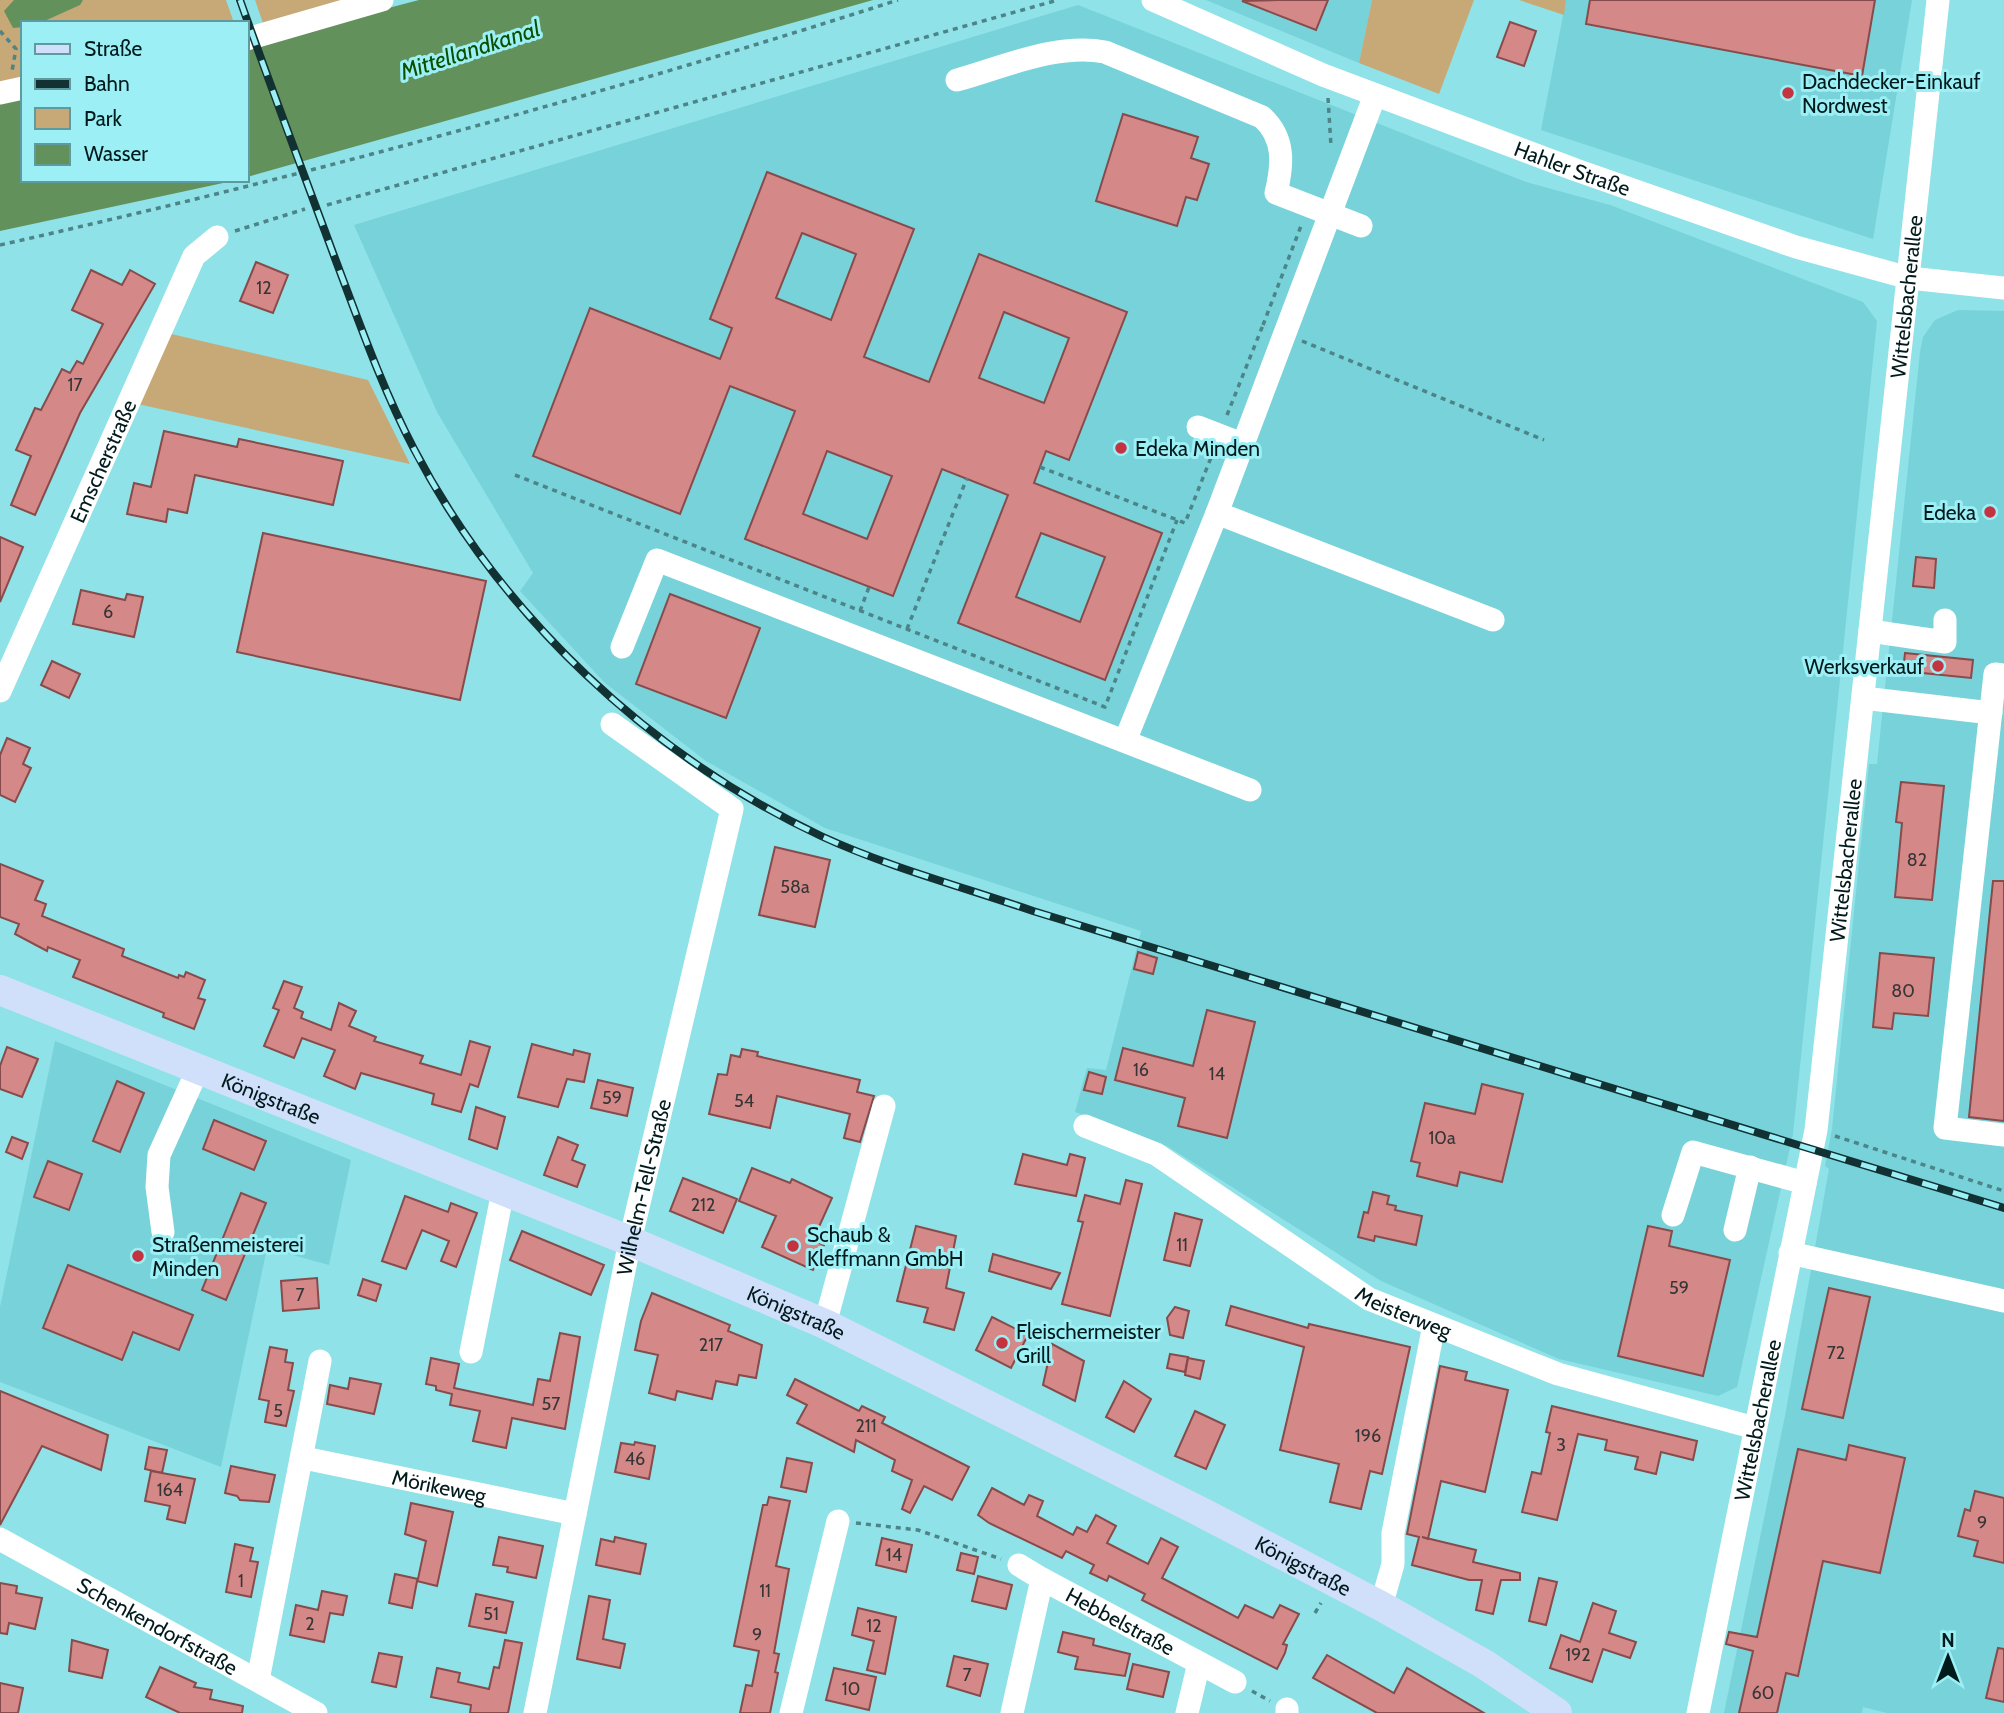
<svg xmlns="http://www.w3.org/2000/svg" width="2004" height="1713" font-family="Cabin,sans-serif">
	<style>
		.built { fill: #77d3d9 }
		.green { fill: #c6a977 }
		.water { fill: #63915b }
		.building { fill: #d48887; stroke: #874b4b; stroke-width: 2; fill-rule: evenodd }
		.lines { fill: none; stroke-linecap: round; stroke-linejoin: round }
		.path { stroke: #4c8488; stroke-width: 3.5; stroke-dasharray: 5 5; stroke-linecap: butt }
		.minor { stroke: #fff; stroke-width: 23 }
		.major { stroke: #d1e0fa; stroke-width: 30 }
		.rail-casing { stroke: #113133; stroke-width: 8 }
		.rail { stroke: #9cf0f5; stroke-width: 5; stroke-dasharray: 16; stroke-linecap: butt }
		.poi-dot { fill: #c33340; stroke: #9cf0f5; stroke-width: 2.5 }
		.labels { text-anchor: middle; dominant-baseline: central; stroke-width: 6; stroke-linejoin: round; paint-order: stroke }
		.number-label { font-size: 18px; fill: #363637 }
		.poi-label { font-size: 21px; fill: #011a1c; stroke: #9cf0f5; text-anchor: start }
		.street-label { font-size: 21px; fill: #011a1c; stroke: #9cf0f5 }
		.water-label { font-size: 23px; font-style: italic; fill: #0d4f00; stroke: #9cf0f5 }
	</style>
	<rect width="100%" height="100%" fill="#8fe2e7"/>
	<g class="built">
		<polygon points="1206,0 1372,0 1359,63"/>
		<polygon points="1566,0 1912,0 1873,239 1541,130"/>
		<polygon points="1078,5 1526,182 1610,205 1863,302 1877,321 1793,1134 1737,1387 1718,1396 1559,1359 1381,1281 1167,1146 1075,1112 1087,1068 1106,1070 1141,931 825,828 706,761 605,683 520,591 533,573 437,412 354,225"/>
		<polygon points="1958,310 2004,311 2004,1713 1887,1713 1863,1707 1862,1713 1724,1713 1785,1416 1829,1169 1825,1166 1832,1129 1869,764 1877,764 1920,352 1923,337 1935,320"/>
		<polygon points="55,1041 351,1160 329,1265 267,1248 221,1467 0,1382 0,1307"/>
	</g>
	<g class="green">
		<polygon points="0,0 226,0 234,23 23,23 23,81 0,85"/>
		<polygon points="255,0 358,0 264,26"/>
		<polygon points="1372,0 1474,0 1439,94 1359,63"/>
		<polygon points="1519,0 1566,0 1564,15"/>
		<polygon points="167,333 368,380 410,464 133,403"/>
	</g>
	<g class="water">
		<polygon points="14,0 83,0 80,5 40,23 23,23 23,27 13,28 4,11"/>
		<polygon points="419,0 873,0 247,177 247,45"/>
		<polygon points="23,99 23,180 237,180 0,231 0,104"/>
	</g>
	<g class="building">
		<polygon points="1278,0 1328,0 1316,30 1242,1"/>
		<polygon points="1590,0 1875,0 1862,76 1586,24"/>
		<polygon points="1510,22 1536,31 1524,66 1497,57"/>
		<polygon points="1123,114 1198,137 1191,158 1209,164 1197,200 1186,197 1177,226 1096,201"/>
		<path d="M767 172 914 229 864 357 929 382 979 254 1127 312 1069 460 1046 451 1034 483 1162 533 1105 680 958 623 1008 495 942 469 893 596 745 539 795 411 730 386 680 514 533 456 590 308 720 359 732 328 710 319ZM802 233 856 254 831 320 776 298ZM1004 312 1069 338 1044 403 979 378ZM827 451 892 476 867 539 803 514ZM1041 533 1105 557 1080 622 1016 597Z"/>
		<polygon points="256,262 288,275 273,313 240,301"/>
		<polygon points="91,270 122,285 130,270 155,284 80,413 35,515 11,505 31,456 16,450 35,408 41,410 62,369 70,373 77,361 83,364 103,324 72,310"/>
		<polygon points="164,431 237,447 239,439 343,461 333,505 195,475 187,513 168,509 166,522 127,514 134,483 151,487"/>
		<polygon points="263,533 486,581 460,700 237,652"/>
		<polygon points="0,537 23,547 0,602"/>
		<polygon points="1916,557 1936,559 1934,588 1913,586"/>
		<polygon points="81,590 125,600 127,594 143,597 134,637 73,624"/>
		<polygon points="670,594 760,628 726,718 636,684"/>
		<polygon points="1905,653 1973,660 1971,678 1903,671"/>
		<polygon points="52,661 80,674 69,698 41,685"/>
		<polygon points="7,738 30,748 23,764 31,768 15,802 0,795 0,755"/>
		<polygon points="1901,782 1944,786 1932,900 1895,897 1902,823 1896,822"/>
		<polygon points="775,847 830,860 815,927 759,915"/>
		<polygon points="0,864 43,881 35,900 46,904 42,916 124,949 122,956 178,978 179,975 184,977 186,972 205,980 198,998 205,1000 194,1029 163,1017 164,1013 73,977 80,960 48,947 47,951 15,934 19,924 0,917"/>
		<polygon points="1993,881 2004,881 2004,1121 1969,1117"/>
		<polygon points="1138,952 1157,958 1153,974 1134,969"/>
		<polygon points="1880,953 1934,958 1928,1016 1894,1013 1892,1029 1873,1027"/>
		<polygon points="284,981 302,987 294,1008 303,1012 301,1018 331,1030 339,1003 356,1011 349,1026 376,1037 374,1041 423,1056 420,1063 461,1075 470,1041 490,1047 478,1087 470,1084 461,1112 432,1104 434,1094 361,1073 355,1089 324,1076 335,1050 302,1038 294,1058 264,1046 279,1010 273,1008"/>
		<polygon points="1207,1010 1255,1022 1227,1138 1178,1126 1185,1098 1115,1080 1123,1048 1193,1066"/>
		<polygon points="532,1044 573,1055 574,1050 590,1054 584,1082 567,1079 558,1107 518,1097"/>
		<polygon points="7,1047 38,1059 22,1097 0,1089 0,1066"/>
		<polygon points="742,1049 758,1052 757,1056 860,1080 857,1092 874,1096 860,1142 844,1138 850,1114 777,1096 770,1128 709,1114 718,1074 727,1075 731,1055 740,1057"/>
		<polygon points="1089,1072 1106,1077 1102,1094 1084,1090"/>
		<polygon points="598,1080 633,1088 627,1116 591,1108"/>
		<polygon points="117,1081 144,1093 120,1152 93,1141"/>
		<polygon points="1482,1084 1523,1094 1502,1182 1460,1172 1457,1186 1417,1176 1420,1163 1411,1161 1425,1103 1475,1114"/>
		<polygon points="476,1107 505,1117 497,1149 469,1139"/>
		<polygon points="214,1120 266,1141 254,1170 203,1149"/>
		<polygon points="12,1137 28,1143 22,1159 6,1152"/>
		<polygon points="558,1137 578,1145 572,1160 585,1165 577,1187 544,1175"/>
		<polygon points="1023,1154 1067,1165 1070,1154 1085,1158 1076,1196 1015,1184"/>
		<polygon points="48,1161 82,1174 69,1210 34,1197"/>
		<polygon points="752,1168 790,1183 792,1179 832,1198 813,1240 824,1245 813,1270 762,1247 776,1216 739,1201"/>
		<polygon points="683,1178 737,1199 723,1233 670,1211"/>
		<polygon points="1126,1180 1142,1184 1110,1316 1062,1304 1083,1222 1078,1221 1085,1195 1120,1204"/>
		<polygon points="1373,1192 1389,1196 1387,1204 1396,1206 1395,1210 1422,1216 1416,1245 1375,1236 1374,1241 1358,1237 1364,1212 1368,1213"/>
		<polygon points="241,1193 266,1203 226,1300 202,1290"/>
		<polygon points="405,1196 448,1212 451,1203 477,1213 456,1267 441,1261 449,1241 422,1230 406,1269 382,1261"/>
		<polygon points="1175,1213 1202,1220 1190,1266 1164,1260"/>
		<polygon points="916,1226 956,1236 946,1288 964,1293 954,1330 924,1322 928,1308 897,1301"/>
		<polygon points="1648,1226 1672,1231 1669,1246 1730,1260 1703,1376 1618,1356"/>
		<polygon points="522,1231 604,1265 591,1295 510,1260"/>
		<polygon points="993,1254 1060,1273 1051,1289 989,1271"/>
		<polygon points="68,1265 193,1315 179,1350 133,1332 122,1360 43,1328"/>
		<polygon points="317,1278 319,1308 283,1311 281,1281"/>
		<polygon points="363,1279 381,1285 376,1301 358,1295"/>
		<polygon points="1829,1288 1870,1297 1843,1418 1802,1409"/>
		<polygon points="652,1293 730,1325 728,1331 762,1345 756,1378 739,1375 737,1385 716,1381 712,1399 677,1391 675,1400 649,1393 658,1355 635,1350 641,1321"/>
		<polygon points="1231,1306 1308,1328 1309,1324 1410,1347 1382,1474 1370,1471 1361,1509 1330,1502 1339,1464 1280,1450 1304,1347 1226,1325"/>
		<polygon points="1175,1307 1189,1311 1183,1338 1170,1335 1167,1318"/>
		<polygon points="992,1317 1028,1335 1011,1368 976,1350"/>
		<polygon points="560,1333 580,1337 565,1429 512,1418 506,1448 473,1441 480,1411 450,1405 452,1394 436,1390 436,1386 426,1384 431,1358 459,1364 454,1388 533,1405 538,1379 550,1381"/>
		<polygon points="1052,1344 1084,1361 1075,1401 1043,1385"/>
		<polygon points="270,1347 287,1350 285,1362 293,1363 288,1390 294,1391 286,1426 265,1422 269,1401 259,1399"/>
		<polygon points="1170,1354 1188,1357 1185,1372 1167,1368"/>
		<polygon points="1188,1358 1204,1361 1200,1379 1185,1375"/>
		<polygon points="1440,1366 1467,1372 1465,1380 1508,1390 1485,1492 1441,1481 1428,1539 1422,1537 1476,1550 1473,1562 1520,1573 1520,1580 1501,1580 1493,1614 1476,1610 1482,1580 1469,1580 1412,1565 1419,1537 1407,1534"/>
		<polygon points="350,1378 381,1384 374,1414 327,1404 330,1385 348,1389"/>
		<polygon points="795,1379 859,1411 862,1406 885,1417 882,1423 969,1467 952,1500 924,1486 910,1513 902,1509 912,1480 892,1471 895,1460 856,1440 854,1452 797,1423 807,1405 787,1395"/>
		<polygon points="1124,1381 1151,1399 1134,1432 1106,1417"/>
		<polygon points="0,1391 108,1435 101,1470 42,1446 0,1525"/>
		<polygon points="1552,1406 1697,1441 1693,1460 1661,1452 1656,1474 1635,1469 1638,1457 1605,1450 1607,1440 1578,1434 1557,1520 1522,1512 1532,1472 1541,1474 1550,1433 1546,1432"/>
		<polygon points="1195,1411 1225,1425 1206,1469 1175,1456"/>
		<polygon points="635,1442 655,1446 649,1479 615,1472 621,1443 634,1445"/>
		<polygon points="1849,1445 1905,1458 1880,1573 1823,1561 1798,1676 1786,1673 1777,1713 1739,1713 1753,1651 1726,1644 1729,1632 1757,1637 1798,1449 1846,1460"/>
		<polygon points="149,1447 167,1450 162,1473 145,1469"/>
		<polygon points="787,1458 812,1463 806,1492 781,1487"/>
		<polygon points="231,1466 275,1475 269,1502 240,1500 237,1496 225,1493"/>
		<polygon points="151,1471 195,1479 185,1523 167,1519 170,1506 145,1501"/>
		<polygon points="992,1488 1024,1505 1029,1495 1043,1501 1037,1516 1073,1535 1077,1527 1087,1532 1096,1515 1116,1526 1107,1543 1148,1564 1161,1538 1178,1547 1162,1578 1238,1618 1245,1605 1273,1618 1280,1605 1299,1614 1283,1644 1287,1645 1285,1653 1277,1669 1142,1600 1145,1594 1109,1576 1107,1581 1090,1573 1094,1565 1066,1551 1062,1558 989,1523 978,1515"/>
		<polygon points="1975,1491 2004,1498 2004,1563 1974,1556 1978,1541 1958,1536 1965,1509 1970,1511"/>
		<polygon points="769,1497 790,1501 776,1566 789,1569 774,1653 779,1654 775,1672 778,1673 770,1713 740,1713 746,1685 752,1686 759,1651 734,1646 763,1505 767,1505"/>
		<polygon points="411,1503 453,1512 437,1586 417,1581 412,1608 389,1603 395,1574 418,1579 426,1541 405,1534"/>
		<polygon points="499,1537 543,1546 536,1578 507,1572 508,1567 493,1565"/>
		<polygon points="615,1537 646,1544 640,1574 596,1565 601,1539 614,1542"/>
		<polygon points="882,1538 912,1545 906,1572 876,1565"/>
		<polygon points="235,1544 253,1548 250,1561 258,1562 251,1597 226,1592"/>
		<polygon points="961,1553 978,1557 974,1574 957,1570"/>
		<polygon points="978,1576 1012,1585 1006,1609 972,1601"/>
		<polygon points="1539,1578 1557,1582 1546,1625 1529,1621"/>
		<polygon points="0,1583 17,1586 16,1593 42,1598 35,1629 9,1623 7,1634 0,1633"/>
		<polygon points="322,1591 347,1596 343,1615 330,1613 324,1642 290,1635 296,1605 318,1610"/>
		<polygon points="476,1594 513,1602 506,1633 469,1626"/>
		<polygon points="589,1596 610,1600 603,1639 625,1644 620,1668 577,1659"/>
		<polygon points="1593,1603 1616,1611 1609,1633 1636,1642 1630,1658 1603,1649 1592,1682 1550,1668 1561,1635 1580,1642"/>
		<polygon points="858,1608 896,1617 885,1674 867,1670 874,1641 852,1635"/>
		<polygon points="1063,1632 1094,1639 1093,1645 1130,1654 1125,1676 1075,1669 1078,1657 1058,1652"/>
		<polygon points="72,1640 108,1650 102,1678 69,1671"/>
		<polygon points="505,1640 522,1643 508,1713 470,1713 471,1705 431,1697 437,1668 460,1673 458,1682 489,1689 494,1667 499,1668"/>
		<polygon points="1998,1648 2004,1649 2004,1702 1986,1698"/>
		<polygon points="379,1653 402,1657 396,1687 372,1682"/>
		<polygon points="1327,1655 1394,1693 1407,1668 1484,1713 1377,1713 1313,1678"/>
		<polygon points="954,1656 988,1664 980,1696 947,1686"/>
		<polygon points="1133,1664 1169,1672 1163,1697 1127,1689"/>
		<polygon points="160,1667 196,1683 194,1687 212,1690 210,1699 243,1706 242,1713 180,1713 146,1697"/>
		<polygon points="834,1668 876,1677 869,1710 826,1700"/>
		<polygon points="0,1683 23,1688 18,1713 0,1713"/>
	</g>
	<g class="lines">
		<g class="path">
			<polyline points="0,31 16,49 12,71"/>
			<polyline points="1328,98 1331,146"/>
			<polyline points="327,205 1058,0"/>
			<polyline points="235,231 305,209"/>
			<path d="M0 245C303 177 602 95 898 0"/>
			<polyline points="1263,325 1301,226"/>
			<polyline points="1302,341 1544,440"/>
			<polyline points="1227,415 1263,325 1266,326"/>
			<polyline points="1040,467 1185,523 1212,455"/>
			<polyline points="515,475 1105,707 1177,520"/>
			<polyline points="860,611 869,587"/>
			<polyline points="907,629 967,478"/>
			<polyline points="1835,1136 2004,1191"/>
			<polyline points="856,1523 918,1530 1001,1559"/>
			<polyline points="1315,1613 1321,1603"/>
			<polyline points="1252,1691 1270,1701"/>
		</g>
		<g class="minor">
			<path id="s1" d="M1153 0 1323 75 1576 170 1796 247 1909 278 2004 288"/>
			<polyline points="247,39 382,0"/>
			<path d="M957 80C1004 67 1056 43 1105 52L1262 117C1285 138 1283 164 1276 193L1361 226"/>
			<polyline points="0,93 23,88"/>
			<polyline points="1198,427 1242,444"/>
			<polyline points="1217,513 1493,620"/>
			<polyline points="1870,631 1945,642 1945,620"/>
			<polyline points="622,647 657,560 1250,790"/>
			<polyline points="2004,675 1995,674 1945,1128 2004,1135"/>
			<path id="s2" d="M0 691 194 256 217 237"/>
			<polyline points="1863,698 1991,713"/>
			<polyline points="1125,741 1217,513 1375,95"/>
			<path id="s3" d="M1085 1126 1156 1154 1369 1299 1558 1374 1755 1428"/>
			<polyline points="1673,1215 1693,1152 1805,1183"/>
			<polyline points="1735,1230 1750,1167"/>
			<polyline points="163,1232 157,1187 159,1155 198,1069"/>
			<polyline points="1790,1253 2004,1301"/>
			<polyline points="825,1324 884,1106"/>
			<polyline points="471,1352 503,1191"/>
			<path id="s4" d="M304 1458 575 1514"/>
			<path id="s5" d="M0 1539 316 1713"/>
			<path id="s6" d="M1042 1579 1235 1682"/>
			<polyline points="1381,1606 1393,1564 1393,1533 1434,1325"/>
			<polyline points="258,1680 320,1361"/>
			<polyline points="1287,1709 1287,1713"/>
			<path id="s7" d="M535 1713 630 1241 732 809 612 724"/>
			<polyline points="791,1713 838,1521"/>
			<polyline points="1012,1713 1042,1579 1019,1565"/>
			<polyline points="1187,1713 1199,1663"/>
			<path id="s8" d="M1698 1713 1816 1130 1938 0"/>
		</g>
		<path class="major" id="s9" d="M0 990 630 1241 825 1324 1203 1513 1381 1606 1484 1664 1557 1713"/>
		<defs>
			<path id="rail" d="M240 0C270 85 302 169 333 253 358 319 381 386 414 449 501 616 651 756 821 836 888 867 963 887 1033 911L2004 1208"/>
		</defs>
		<use href="#rail" class="rail-casing"/>
		<use href="#rail" class="rail"/>
	</g>
	<g class="poi-dot">
		<circle cx="1788" cy="93" r="7"/>
		<circle cx="1121" cy="448" r="7"/>
		<circle cx="1990" cy="512" r="7"/>
		<circle cx="1938" cy="666" r="7"/>
		<circle cx="793" cy="1246" r="7"/>
		<circle cx="138" cy="1256" r="7"/>
		<circle cx="1002" cy="1343" r="7"/>
	</g>
	<g class="labels">
		<g class="number-label">
			<text x="264" y="288">12</text>
			<text x="75" y="385">17</text>
			<text x="108" y="612">6</text>
			<text x="1917" y="860">82</text>
			<text x="795" y="887">58a</text>
			<text x="1903" y="991">80</text>
			<text x="1141" y="1070">16</text>
			<text x="1217" y="1074">14</text>
			<text x="612" y="1098">59</text>
			<text x="744" y="1101">54</text>
			<text x="1442" y="1138">10a</text>
			<text x="703" y="1205">212</text>
			<text x="1182" y="1245">11</text>
			<text x="1679" y="1288">59</text>
			<text x="300" y="1295">7</text>
			<text x="711" y="1345">217</text>
			<text x="1836" y="1353">72</text>
			<text x="551" y="1404">57</text>
			<text x="278" y="1411">5</text>
			<text x="866" y="1426">211</text>
			<text x="1368" y="1436">196</text>
			<text x="1561" y="1445">3</text>
			<text x="635" y="1459">46</text>
			<text x="170" y="1490">164</text>
			<text x="1982" y="1523">9</text>
			<text x="894" y="1555">14</text>
			<text x="241" y="1581">1</text>
			<text x="765" y="1591">11</text>
			<text x="491" y="1614">51</text>
			<text x="310" y="1624">2</text>
			<text x="874" y="1626">12</text>
			<text x="757" y="1635">9</text>
			<text x="1578" y="1655">192</text>
			<text x="967" y="1675">7</text>
			<text x="851" y="1689">10</text>
			<text x="1763" y="1693">60</text>
		</g>
		<g class="poi-label">
			<text x="1802" y="81">Dachdecker-Einkauf<tspan x="1802" dy="24">Nordwest</tspan></text>
			<text x="1135" y="448">Edeka Minden</text>
			<text x="1976" y="512" text-anchor="end">Edeka</text>
			<text x="1924" y="666" text-anchor="end">Werksverkauf</text>
			<text x="807" y="1234">Schaub &amp;<tspan x="807" dy="24">Kleffmann GmbH</tspan></text>
			<text x="152" y="1244">Straßenmeisterei<tspan x="152" dy="24">Minden</tspan></text>
			<text x="1016" y="1331">Fleischermeister<tspan x="1016" dy="24">Grill</tspan></text>
		</g>
		<g class="street-label">
			<text stroke="none"><textPath href="#s1" startOffset="452">Hahler Straße</textPath></text>
			<text stroke="none"><textPath href="#s8" startOffset="1433">Wittelsbacherallee</textPath></text>
			<text stroke="none"><textPath href="#s2" startOffset="252">Emscherstraße</textPath></text>
			<text stroke="none"><textPath href="#s8" startOffset="866">Wittelsbacherallee</textPath></text>
			<text stroke="none"><textPath href="#s9" startOffset="292">Königstraße</textPath></text>
			<text stroke="none"><textPath href="#s7" startOffset="537">Wilhelm-Tell-Straße</textPath></text>
			<text stroke="none"><textPath href="#s3" startOffset="371">Meisterweg</textPath></text>
			<text stroke="none"><textPath href="#s9" startOffset="859">Königstraße</textPath></text>
			<text stroke="none"><textPath href="#s8" startOffset="299">Wittelsbacherallee</textPath></text>
			<text stroke="none"><textPath href="#s4" startOffset="138">Mörikeweg</textPath></text>
			<text stroke="none"><textPath href="#s9" startOffset="1426">Königstraße</textPath></text>
			<text stroke="none"><textPath href="#s6" startOffset="89">Hebbelstraße</textPath></text>
			<text stroke="none"><textPath href="#s5" startOffset="180">Schenkendorfstraße</textPath></text>
		</g>
		<g class="water-label">
			<text transform="translate(470 50) rotate(-18)">Mittellandkanal</text>
		</g>
	</g>
	<rect x="21" y="21" width="228" height="161" fill="#9cf0f5" stroke="#5e9a9e" stroke-width="2"/>
	<rect x="35" y="44" width="35" height="10" fill="#d1e0fa" stroke="#5e9a9e" stroke-width="2"/>
	<text x="84" y="56" font-size="21" fill="#011a1c">Straße</text>
	<rect x="35" y="79" width="35" height="10" fill="#113133" stroke="#5e9a9e" stroke-width="2"/>
	<text x="84" y="91" font-size="21" fill="#011a1c">Bahn</text>
	<rect x="35" y="108" width="35" height="21" fill="#c6a977" stroke="#5e9a9e" stroke-width="2"/>
	<text x="84" y="126" font-size="21" fill="#011a1c">Park</text>
	<rect x="35" y="144" width="35" height="21" fill="#63915b" stroke="#5e9a9e" stroke-width="2"/>
	<text x="84" y="161" font-size="21" fill="#011a1c">Wasser</text>
	<g transform="translate(1948 1657)" stroke="#9cf0f5" stroke-width="5" paint-order="stroke">
	<path d="M0-5L12 26L0 18L-12 26Z" fill="#011a1c"/>
	<text y="-10" font-size="19" font-weight="bold" text-anchor="middle" fill="#011a1c">N</text>
	</g>
</svg>
